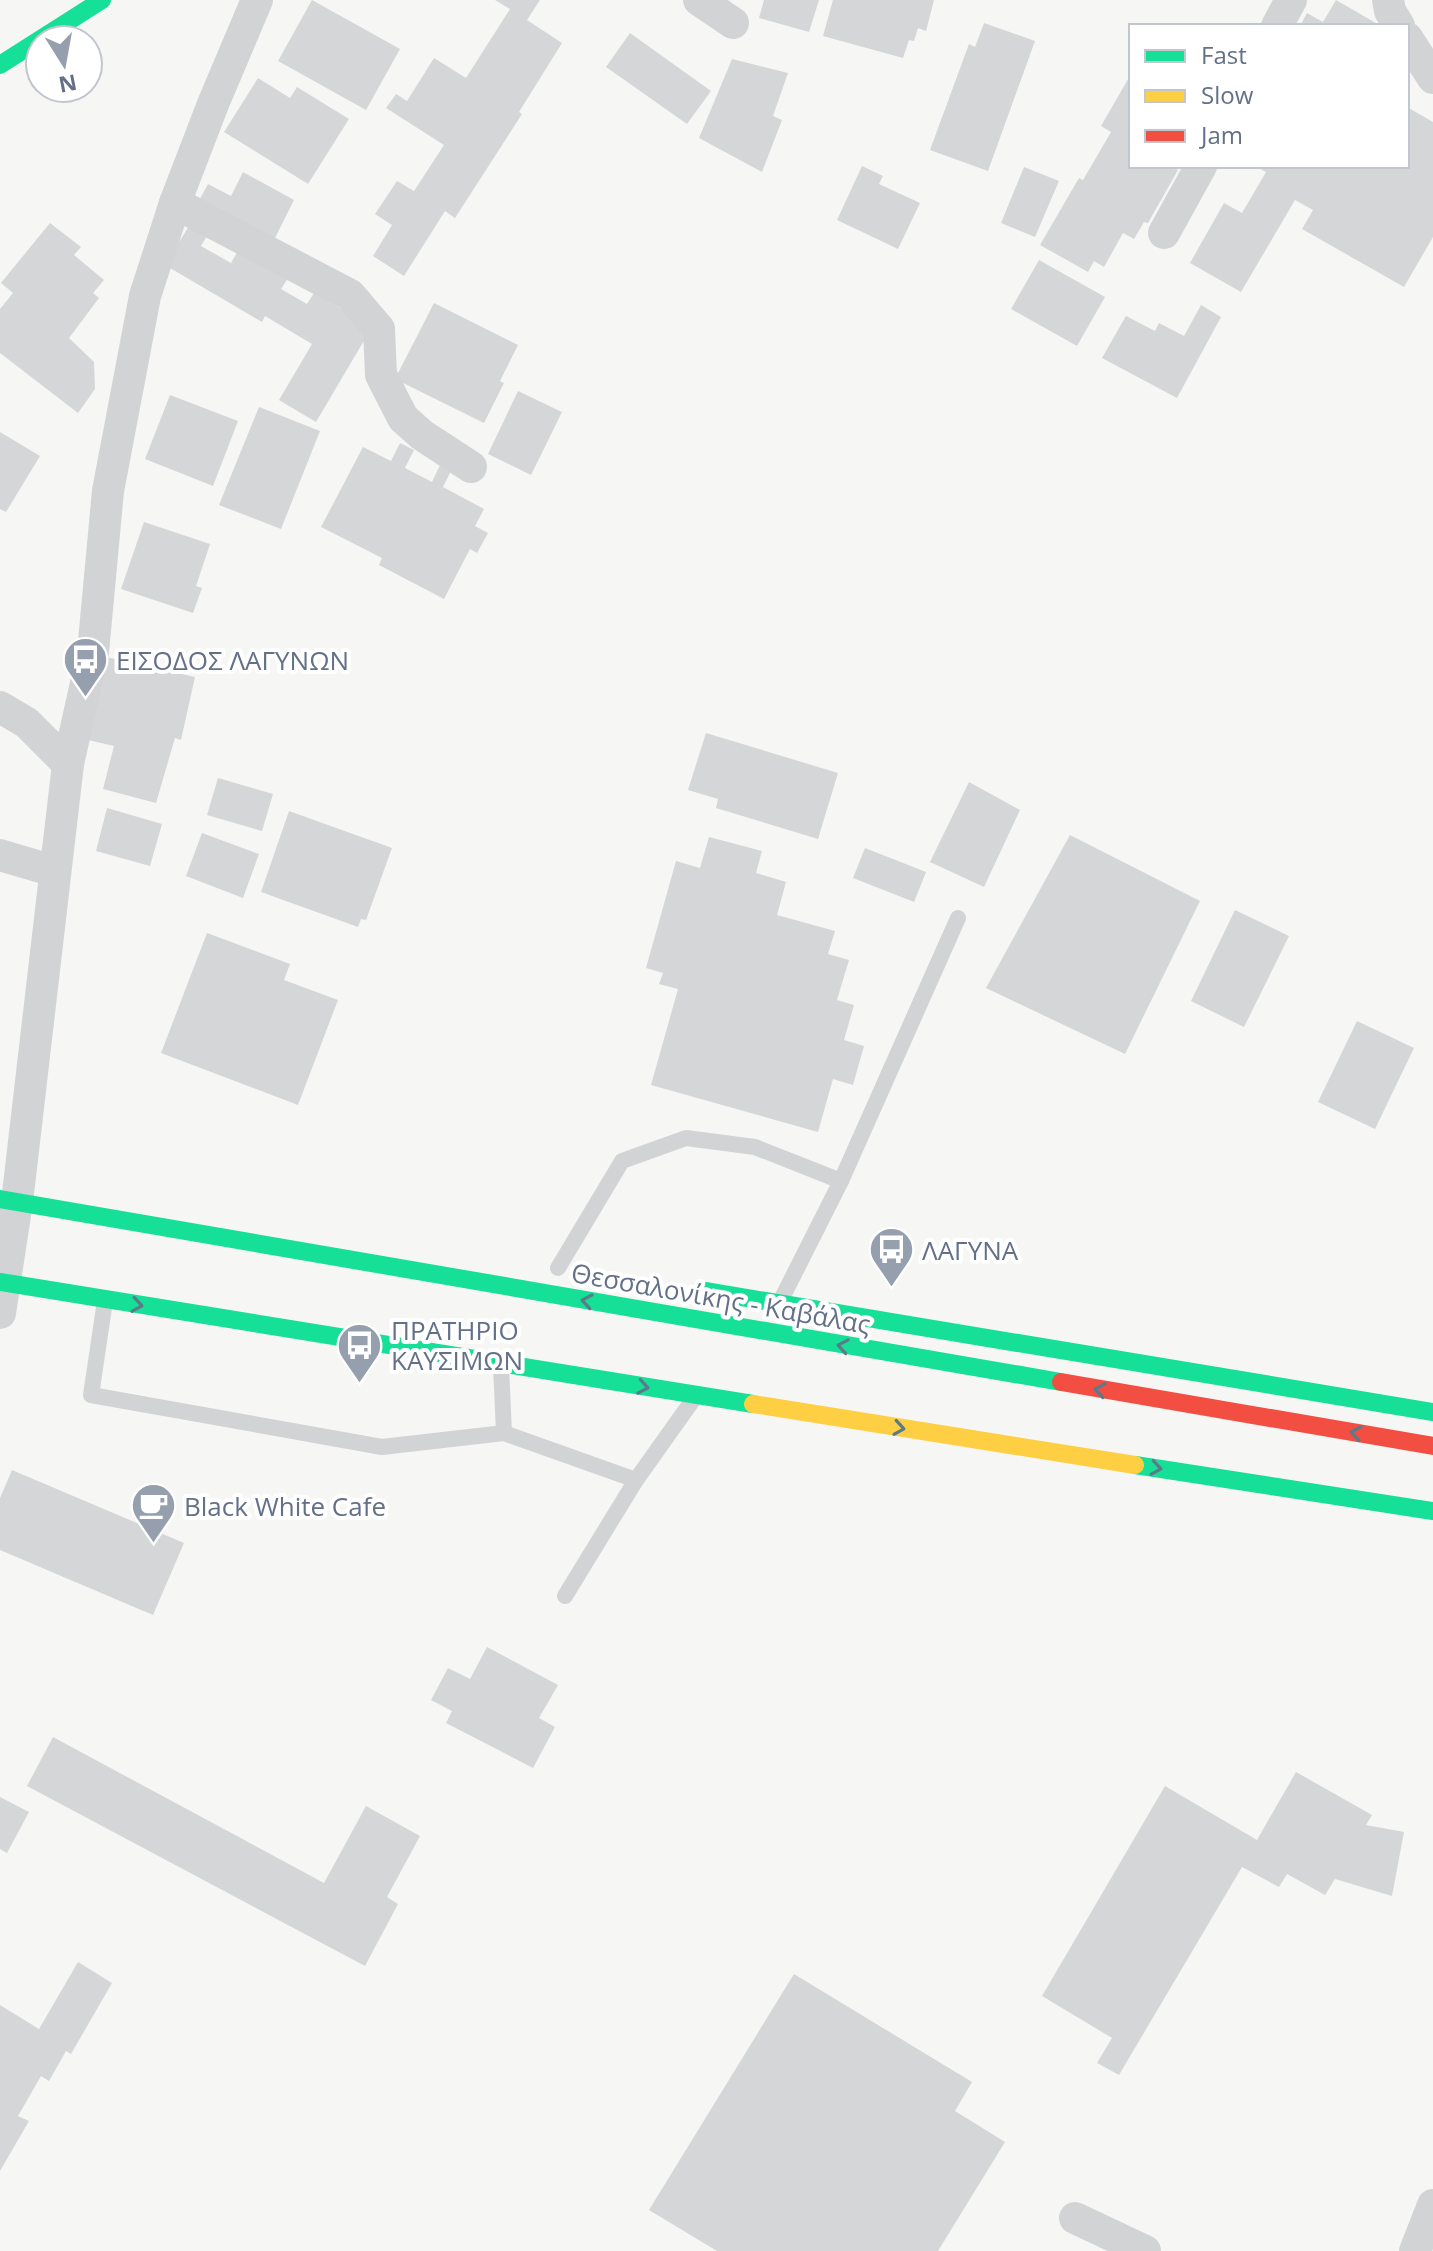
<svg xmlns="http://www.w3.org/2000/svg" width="1433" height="2251" font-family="'Open Sans',sans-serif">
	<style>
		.building { fill: #d5d6d7 }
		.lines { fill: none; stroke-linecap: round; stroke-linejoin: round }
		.lane { stroke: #d2d3d4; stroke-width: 16 }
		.street { stroke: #d2d3d4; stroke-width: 32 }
		.fast { stroke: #16e098; stroke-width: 18 }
		.slow { stroke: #ffcf43; stroke-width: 18 }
		.jam { stroke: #f24e42; stroke-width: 18 }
		.oneway { stroke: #5b7b8a }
		.labels { text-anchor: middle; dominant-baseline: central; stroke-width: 8; stroke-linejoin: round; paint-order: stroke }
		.poi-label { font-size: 26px; fill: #637088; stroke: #fff; text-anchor: start }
		.street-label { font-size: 26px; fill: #637088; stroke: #fff }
	</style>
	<rect width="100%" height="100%" fill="#f6f6f5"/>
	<g class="building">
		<polygon points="312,0 400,49 366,110 278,61"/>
		<polygon points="495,0 540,0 527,20 562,43 519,112 522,114 455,218 445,211 404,276 373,256 392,225 375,214 397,181 414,191 444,145 386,108 396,94 407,101 434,58 466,78 510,9"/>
		<polygon points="764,0 819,0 809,32 759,18"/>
		<polygon points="833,0 934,0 926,31 918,28 914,41 909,40 903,58 823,36"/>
		<polygon points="1336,0 1381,26 1300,26 1307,13 1323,22"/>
		<polygon points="984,23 1035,41 988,171 930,150 969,44 975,47"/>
		<polygon points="630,33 711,91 687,124 606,67"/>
		<polygon points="732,59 788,73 773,116 782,120 762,172 699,138"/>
		<polygon points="1131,74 1131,166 1171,166 1178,170 1148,223 1144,222 1134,239 1123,233 1104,267 1094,261 1088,272 1040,245 1079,178 1083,180 1111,132 1101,126"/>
		<polygon points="258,78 290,98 297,87 349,119 308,184 224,132"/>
		<polygon points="1407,107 1433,122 1433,237 1404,287 1302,229 1313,210 1295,200 1241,292 1190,263 1224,203 1242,213 1266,172 1255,166 1407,166"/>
		<polygon points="862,166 883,176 879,184 920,203 898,249 837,220"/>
		<polygon points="1024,167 1059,181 1035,237 1001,223"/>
		<polygon points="243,172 294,200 270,248 195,208 208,184 231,196"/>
		<polygon points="50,223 81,247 74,255 104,280 93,293 99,298 69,338 94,362 95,389 78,413 0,353 0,309 13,293 1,283"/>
		<polygon points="189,226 207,236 201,246 231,263 239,249 288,278 281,289 307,304 314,293 372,327 316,422 279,400 312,344 265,316 262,322 165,265"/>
		<polygon points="1039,260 1105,297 1077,346 1011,309"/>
		<polygon points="434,303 518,345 500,381 504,383 484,423 395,379"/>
		<polygon points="1201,305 1221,317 1177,398 1102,358 1126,316 1155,331 1159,323 1184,336"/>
		<polygon points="518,391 562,412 531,475 488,454"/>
		<polygon points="170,395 238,421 213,486 145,459"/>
		<polygon points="259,407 320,431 281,529 219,505"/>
		<polygon points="0,432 40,456 6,512 0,509"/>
		<polygon points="400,443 414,450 405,468 432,482 441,463 452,469 443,487 484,509 475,526 488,533 477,553 470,549 444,599 379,565 382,558 321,527 363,447 391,461"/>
		<polygon points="144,522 210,544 196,586 202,588 193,613 121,589"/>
		<polygon points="106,657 195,677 181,740 175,738 156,803 103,789 114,746 88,740"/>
		<polygon points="706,733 838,773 818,839 716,808 718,799 688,790"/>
		<polygon points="218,778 273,794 262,831 207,815"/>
		<polygon points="969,782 1020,810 984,887 930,862"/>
		<polygon points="107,808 162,824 150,866 96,851"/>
		<polygon points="289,811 392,848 366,920 361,919 358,927 261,892"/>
		<polygon points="202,833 259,854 243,898 186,876"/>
		<polygon points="1070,835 1200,901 1125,1054 986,988"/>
		<polygon points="709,837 762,851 756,873 786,882 777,915 835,931 828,954 849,960 837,1000 854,1005 844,1040 864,1046 853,1085 833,1079 818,1132 651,1085 678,989 659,984 663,973 646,968 676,861 700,868"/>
		<polygon points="865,848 926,872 914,902 853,878"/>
		<polygon points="1235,910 1289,936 1244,1027 1191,1001"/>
		<polygon points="207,933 290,964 284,980 338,1000 298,1105 161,1053"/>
		<polygon points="1357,1021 1414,1048 1375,1129 1318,1102"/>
		<polygon points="12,1470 184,1543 153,1615 0,1550 0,1498"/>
		<polygon points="487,1647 558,1685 539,1718 555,1727 533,1768 446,1723 452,1711 431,1700 448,1668 470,1679"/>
		<polygon points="53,1737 324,1883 366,1806 420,1836 387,1897 398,1904 365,1966 27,1786"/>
		<polygon points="1296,1772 1372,1815 1366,1825 1404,1832 1392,1896 1335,1879 1325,1895 1287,1874 1279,1887 1242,1867 1119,2075 1097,2063 1112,2038 1042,1996 1165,1786 1257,1840"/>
		<polygon points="0,1797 29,1812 7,1853 0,1849"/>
		<polygon points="78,1962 112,1983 71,2054 66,2051 49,2081 41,2076 18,2116 29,2121 0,2171 0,2005 39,2029"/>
		<polygon points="794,1974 972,2082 955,2111 1005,2142 938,2251 717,2251 649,2210"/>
	</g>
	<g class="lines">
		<g class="lane">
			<polyline points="558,1268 622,1161 686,1138 755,1147 841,1181"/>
			<polyline points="105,1301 91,1395 382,1447 504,1433 501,1366"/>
			<polyline points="780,1302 841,1181 958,918"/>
			<polyline points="504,1433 636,1480"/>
			<polyline points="565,1596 636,1480 695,1397"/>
		</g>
		<g class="street">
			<polyline points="699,0 733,23"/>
			<polyline points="1388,0 1390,11 1399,26"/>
			<polyline points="1277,26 1291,0"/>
			<polyline points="1407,38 1433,78"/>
			<polyline points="175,203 350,295 379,329 381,375 403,418 422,435 471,467"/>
			<polyline points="1164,233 1201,166"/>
			<polyline points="0,707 27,723 68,764"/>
			<polyline points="0,855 54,871"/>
			<polyline points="0,1313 17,1202 68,764 93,652 108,491 145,296 175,203 213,104 257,0"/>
			<polyline points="1075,2218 1145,2251"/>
			<polyline points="1415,2251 1433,2205"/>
		</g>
		<g class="fast">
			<polyline points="0,65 102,0"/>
			<polyline points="0,1199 1061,1382"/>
			<polyline points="0,1282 753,1404"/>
			<polyline points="705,1291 1433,1412"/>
			<polyline points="1135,1465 1433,1511"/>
		</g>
		<polyline class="slow" points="753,1404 1135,1465"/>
		<polyline class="jam" points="1061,1382 1433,1446"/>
	</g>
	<defs><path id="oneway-chevron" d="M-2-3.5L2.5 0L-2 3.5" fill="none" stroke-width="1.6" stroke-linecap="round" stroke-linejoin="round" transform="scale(2)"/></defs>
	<g class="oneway">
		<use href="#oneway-chevron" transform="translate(587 1301) rotate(-170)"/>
		<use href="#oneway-chevron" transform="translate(137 1305) rotate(9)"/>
		<use href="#oneway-chevron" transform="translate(843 1346) rotate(-170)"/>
		<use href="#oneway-chevron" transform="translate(643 1387) rotate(10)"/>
		<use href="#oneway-chevron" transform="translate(1100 1390) rotate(-171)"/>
		<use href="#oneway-chevron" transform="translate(899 1428) rotate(9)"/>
		<use href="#oneway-chevron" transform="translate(1356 1433) rotate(-171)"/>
		<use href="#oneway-chevron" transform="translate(1156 1468) rotate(9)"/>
	</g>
	<defs>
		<symbol id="bus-pin" viewBox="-11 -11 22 30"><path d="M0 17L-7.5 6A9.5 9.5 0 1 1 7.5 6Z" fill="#969fae" stroke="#fff"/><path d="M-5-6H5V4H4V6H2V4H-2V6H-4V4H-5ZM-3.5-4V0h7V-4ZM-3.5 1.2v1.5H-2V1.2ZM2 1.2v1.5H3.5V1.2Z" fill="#fff"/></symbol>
		<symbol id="cafe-pin" viewBox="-11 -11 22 30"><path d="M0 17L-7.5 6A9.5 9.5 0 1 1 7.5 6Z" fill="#969fae" stroke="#fff"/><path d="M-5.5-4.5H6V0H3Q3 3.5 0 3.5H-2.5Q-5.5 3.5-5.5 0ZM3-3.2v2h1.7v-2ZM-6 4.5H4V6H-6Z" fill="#fff"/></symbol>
	</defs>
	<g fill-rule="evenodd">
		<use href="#bus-pin" x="60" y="634" width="51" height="69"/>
		<use href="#bus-pin" x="866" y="1224" width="51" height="69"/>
		<use href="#bus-pin" x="334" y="1320" width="51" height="69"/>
		<use href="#cafe-pin" x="128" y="1480" width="51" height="69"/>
	</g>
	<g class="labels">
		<g class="poi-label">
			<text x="116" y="660">ΕΙΣΟΔΟΣ ΛΑΓΥΝΩΝ</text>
			<text x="922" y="1250">ΛΑΓΥΝΑ</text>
			<text x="391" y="1330">ΠΡΑΤΗΡΙΟ<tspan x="391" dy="30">ΚΑΥΣΙΜΩΝ</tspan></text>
			<text x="184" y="1506">Black White Cafe</text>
		</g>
		<g class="street-label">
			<text transform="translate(721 1298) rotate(10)">Θεσσαλονίκης - Καβάλας</text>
		</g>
	</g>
	<rect x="1129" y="24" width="280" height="144" fill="#ffffff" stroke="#c1c6cf" stroke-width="2"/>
	<rect x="1145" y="50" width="40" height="12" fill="#16e098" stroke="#c1c6cf" stroke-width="2"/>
	<text x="1201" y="64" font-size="24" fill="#637088">Fast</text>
	<rect x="1145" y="90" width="40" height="12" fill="#ffcf43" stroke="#c1c6cf" stroke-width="2"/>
	<text x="1201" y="104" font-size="24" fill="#637088">Slow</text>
	<rect x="1145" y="130" width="40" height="12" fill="#f24e42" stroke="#c1c6cf" stroke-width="2"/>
	<text x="1201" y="144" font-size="24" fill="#637088">Jam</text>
	<g transform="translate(64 64) rotate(169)"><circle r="38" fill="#ffffff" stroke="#c1c6cf" stroke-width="2"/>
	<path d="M0-6L14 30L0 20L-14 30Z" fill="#969fae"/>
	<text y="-12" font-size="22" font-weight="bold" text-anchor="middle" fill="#637088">N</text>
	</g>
</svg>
